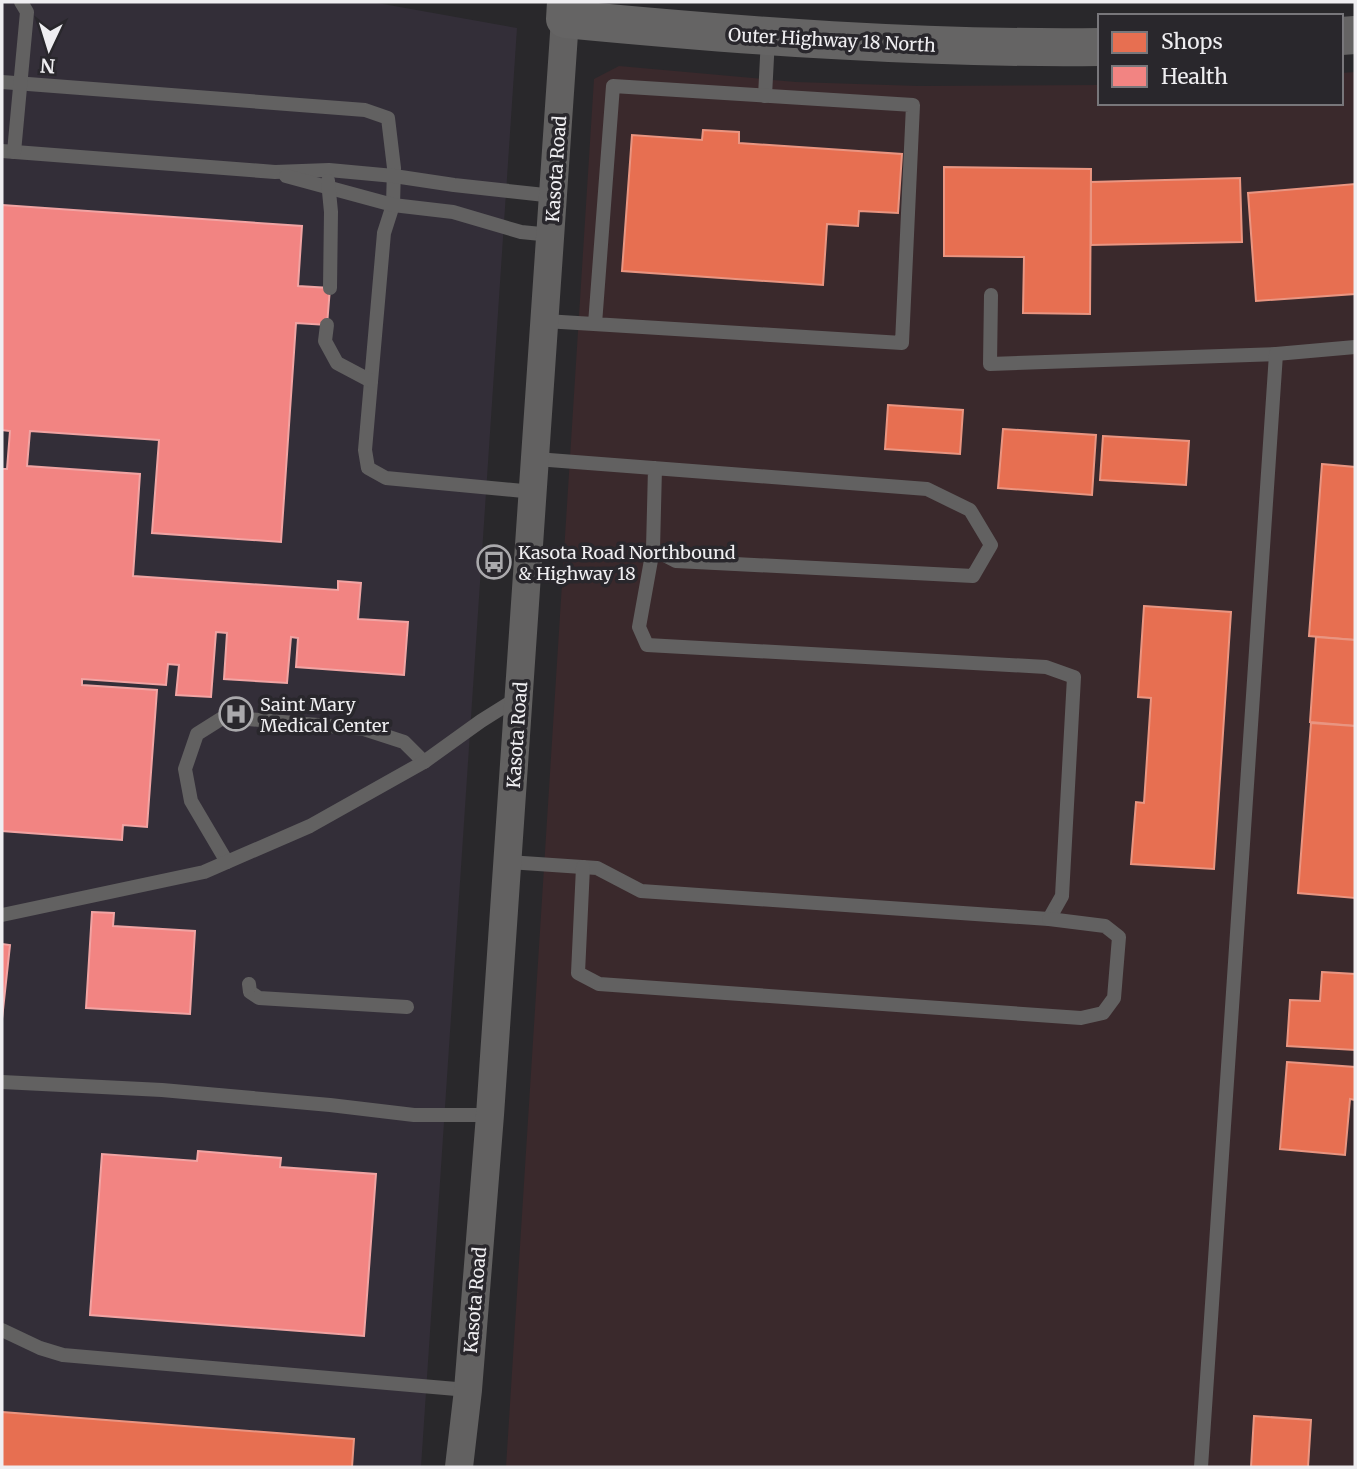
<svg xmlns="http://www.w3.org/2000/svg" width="1357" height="1469" font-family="Merriweather,serif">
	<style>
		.commercial { fill: #3a292c }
		.built { fill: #332e38 }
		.shops { fill: #e76f51; stroke: #e99581; stroke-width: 2 }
		.health { fill: #f28482; stroke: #f1a4a3; stroke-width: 2 }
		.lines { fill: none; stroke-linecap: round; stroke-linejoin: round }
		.lane { stroke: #626161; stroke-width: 14 }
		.street { stroke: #626161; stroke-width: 28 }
		.secondary { stroke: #656464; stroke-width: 38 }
		.labels { text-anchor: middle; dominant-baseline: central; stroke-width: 7; stroke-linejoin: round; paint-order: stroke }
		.street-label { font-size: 18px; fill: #efeef1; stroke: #29272c }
		.poi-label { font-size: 18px; fill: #efeef1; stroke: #29272c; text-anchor: start }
	</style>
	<rect width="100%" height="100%" fill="#29282b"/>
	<polygon class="commercial" points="619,66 796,82 919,86 1100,85 1100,103 1341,103 1341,73 1355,72 1355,1467 506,1467 594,79"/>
	<polygon class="built" points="2,2 372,2 517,28 421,1467 2,1467"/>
	<g class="shops">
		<polygon points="703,130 739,132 739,143 902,154 898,213 859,211 858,226 827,224 823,285 622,271 632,135 702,140"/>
		<polygon points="944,167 1091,169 1090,314 1023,313 1024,257 944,256"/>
		<polygon points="1240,178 1242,242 1091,245 1091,182"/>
		<polygon points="1355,184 1355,294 1256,301 1248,193"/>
		<polygon points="888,405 963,410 960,454 885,449"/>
		<polygon points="1003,429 1096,435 1092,495 998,488"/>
		<polygon points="1103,436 1189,441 1186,485 1100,480"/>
		<polygon points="1322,464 1355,467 1355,640 1309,636"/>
		<polygon points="1144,606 1231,612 1214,869 1131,864 1136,802 1144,803 1151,698 1138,697"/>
		<polygon points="1316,637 1355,640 1355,726 1310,722"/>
		<polygon points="1311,723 1355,726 1355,898 1298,893"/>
		<polygon points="1322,972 1355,974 1355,1050 1287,1046 1290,1000 1320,1001"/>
		<polygon points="1287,1062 1355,1067 1355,1100 1350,1099 1345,1155 1280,1149"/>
		<polygon points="2,1412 354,1439 352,1467 2,1467"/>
		<polygon points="1254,1416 1311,1420 1308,1467 1251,1467"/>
	</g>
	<g class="health">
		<polygon points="2,205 302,226 298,286 330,288 327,325 296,323 281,542 152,533 159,440 30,431 27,466 140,474 133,576 338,590 338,581 361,583 358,619 408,622 404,675 296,667 298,638 291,637 287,683 224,679 227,633 216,632 211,697 176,695 179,665 168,664 166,685 82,679 82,685 157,690 147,827 123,825 122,840 2,831 2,469 7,469 10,431 2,430"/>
		<polygon points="92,912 114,913 113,926 195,931 190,1014 86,1008"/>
		<polygon points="2,944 10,945 2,1019"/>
		<polygon points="198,1151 281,1158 280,1167 376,1174 364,1336 90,1315 102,1154 197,1161"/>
	</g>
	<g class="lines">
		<g class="lane">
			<polyline points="2,82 365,110 388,118 394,168 393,205 384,233 365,450 368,468 386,478 534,492"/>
			<polyline points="765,96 768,38"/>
			<polyline points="2,151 275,172 329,170 394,176 454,185 554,196"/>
			<polyline points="14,152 27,12 21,2"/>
			<polyline points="286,176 393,205 453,212 521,232 551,235"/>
			<polyline points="328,181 331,212 330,288"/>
			<polyline points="991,295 990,364 1276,354"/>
			<polyline points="545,321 902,343 913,105 613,86 595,324"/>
			<polyline points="327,325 325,341 337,363 371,381"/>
			<polyline points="536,459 927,489 970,510 991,545 973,576 676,561 653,549 655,468"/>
			<polyline points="227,862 191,801 185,769 197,734 224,717 364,729 404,742 424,762"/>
			<polyline points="508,862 597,868 641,891 1049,919 1062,896 1074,677 1046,667 647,645 639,627 653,549"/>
			<polyline points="583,867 578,973 599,984 1081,1018 1103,1013 1114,998 1119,937 1105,926 1049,919"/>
			<polyline points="2,915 204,872 310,826 424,762 481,721 519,697"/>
			<polyline points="249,984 250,992 259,998 407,1007"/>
			<polyline points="2,1082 162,1090 330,1105 414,1115 490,1115"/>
			<polyline points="2,1330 40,1348 63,1355 468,1390"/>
			<polyline points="1201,1467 1276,354 1355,347"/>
		</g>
		<polyline class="street" points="459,1467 468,1390 490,1115 565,19"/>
		<g class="secondary">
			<path d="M566 2 565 19C743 36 921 49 1100 47"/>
			<polyline points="1341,36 1355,35"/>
		</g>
	</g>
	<defs>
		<symbol id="bus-ring" viewBox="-11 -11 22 22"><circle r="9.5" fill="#29272c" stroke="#aaa9ac" stroke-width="1.5"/><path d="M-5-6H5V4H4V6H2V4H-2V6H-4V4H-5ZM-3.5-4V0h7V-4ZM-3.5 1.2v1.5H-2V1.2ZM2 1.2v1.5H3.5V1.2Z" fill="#aaa9ac"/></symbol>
		<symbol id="hospital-ring" viewBox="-11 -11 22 22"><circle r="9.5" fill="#29272c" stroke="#aaa9ac" stroke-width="1.5"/><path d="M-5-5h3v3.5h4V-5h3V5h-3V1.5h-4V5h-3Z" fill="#aaa9ac"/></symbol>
	</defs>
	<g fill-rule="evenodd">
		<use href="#bus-ring" x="475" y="543" width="38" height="38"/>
		<use href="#hospital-ring" x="217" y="695" width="38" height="38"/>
	</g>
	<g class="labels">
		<g class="street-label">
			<text transform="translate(832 40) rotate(3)">Outer Highway 18 North</text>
			<text transform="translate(556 169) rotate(-86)">Kasota Road</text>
			<text transform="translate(517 735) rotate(-86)">Kasota Road</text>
			<text transform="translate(475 1300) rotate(-85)">Kasota Road</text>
		</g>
		<g class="poi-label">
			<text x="518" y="552">Kasota Road Northbound<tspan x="518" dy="21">&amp; Highway 18</tspan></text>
			<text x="260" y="704">Saint Mary<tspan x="260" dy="21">Medical Center</tspan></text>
		</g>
	</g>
	<rect width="1357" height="1469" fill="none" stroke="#efeef1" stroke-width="7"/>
	<rect x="1098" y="14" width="245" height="91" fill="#29272c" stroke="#78777b" stroke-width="2"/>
	<rect x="1112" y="32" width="35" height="21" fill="#e76f51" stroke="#78777b" stroke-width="2"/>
	<text x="1161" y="49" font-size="21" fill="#efeef1">Shops</text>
	<rect x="1112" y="66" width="35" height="21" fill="#f28482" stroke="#78777b" stroke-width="2"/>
	<text x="1161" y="84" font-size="21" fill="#efeef1">Health</text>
	<g transform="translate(49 49) rotate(184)" stroke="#29272c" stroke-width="5" paint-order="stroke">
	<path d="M0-5L12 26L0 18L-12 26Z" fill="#efeef1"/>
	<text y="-10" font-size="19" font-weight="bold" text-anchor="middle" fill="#efeef1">N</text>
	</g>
</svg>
